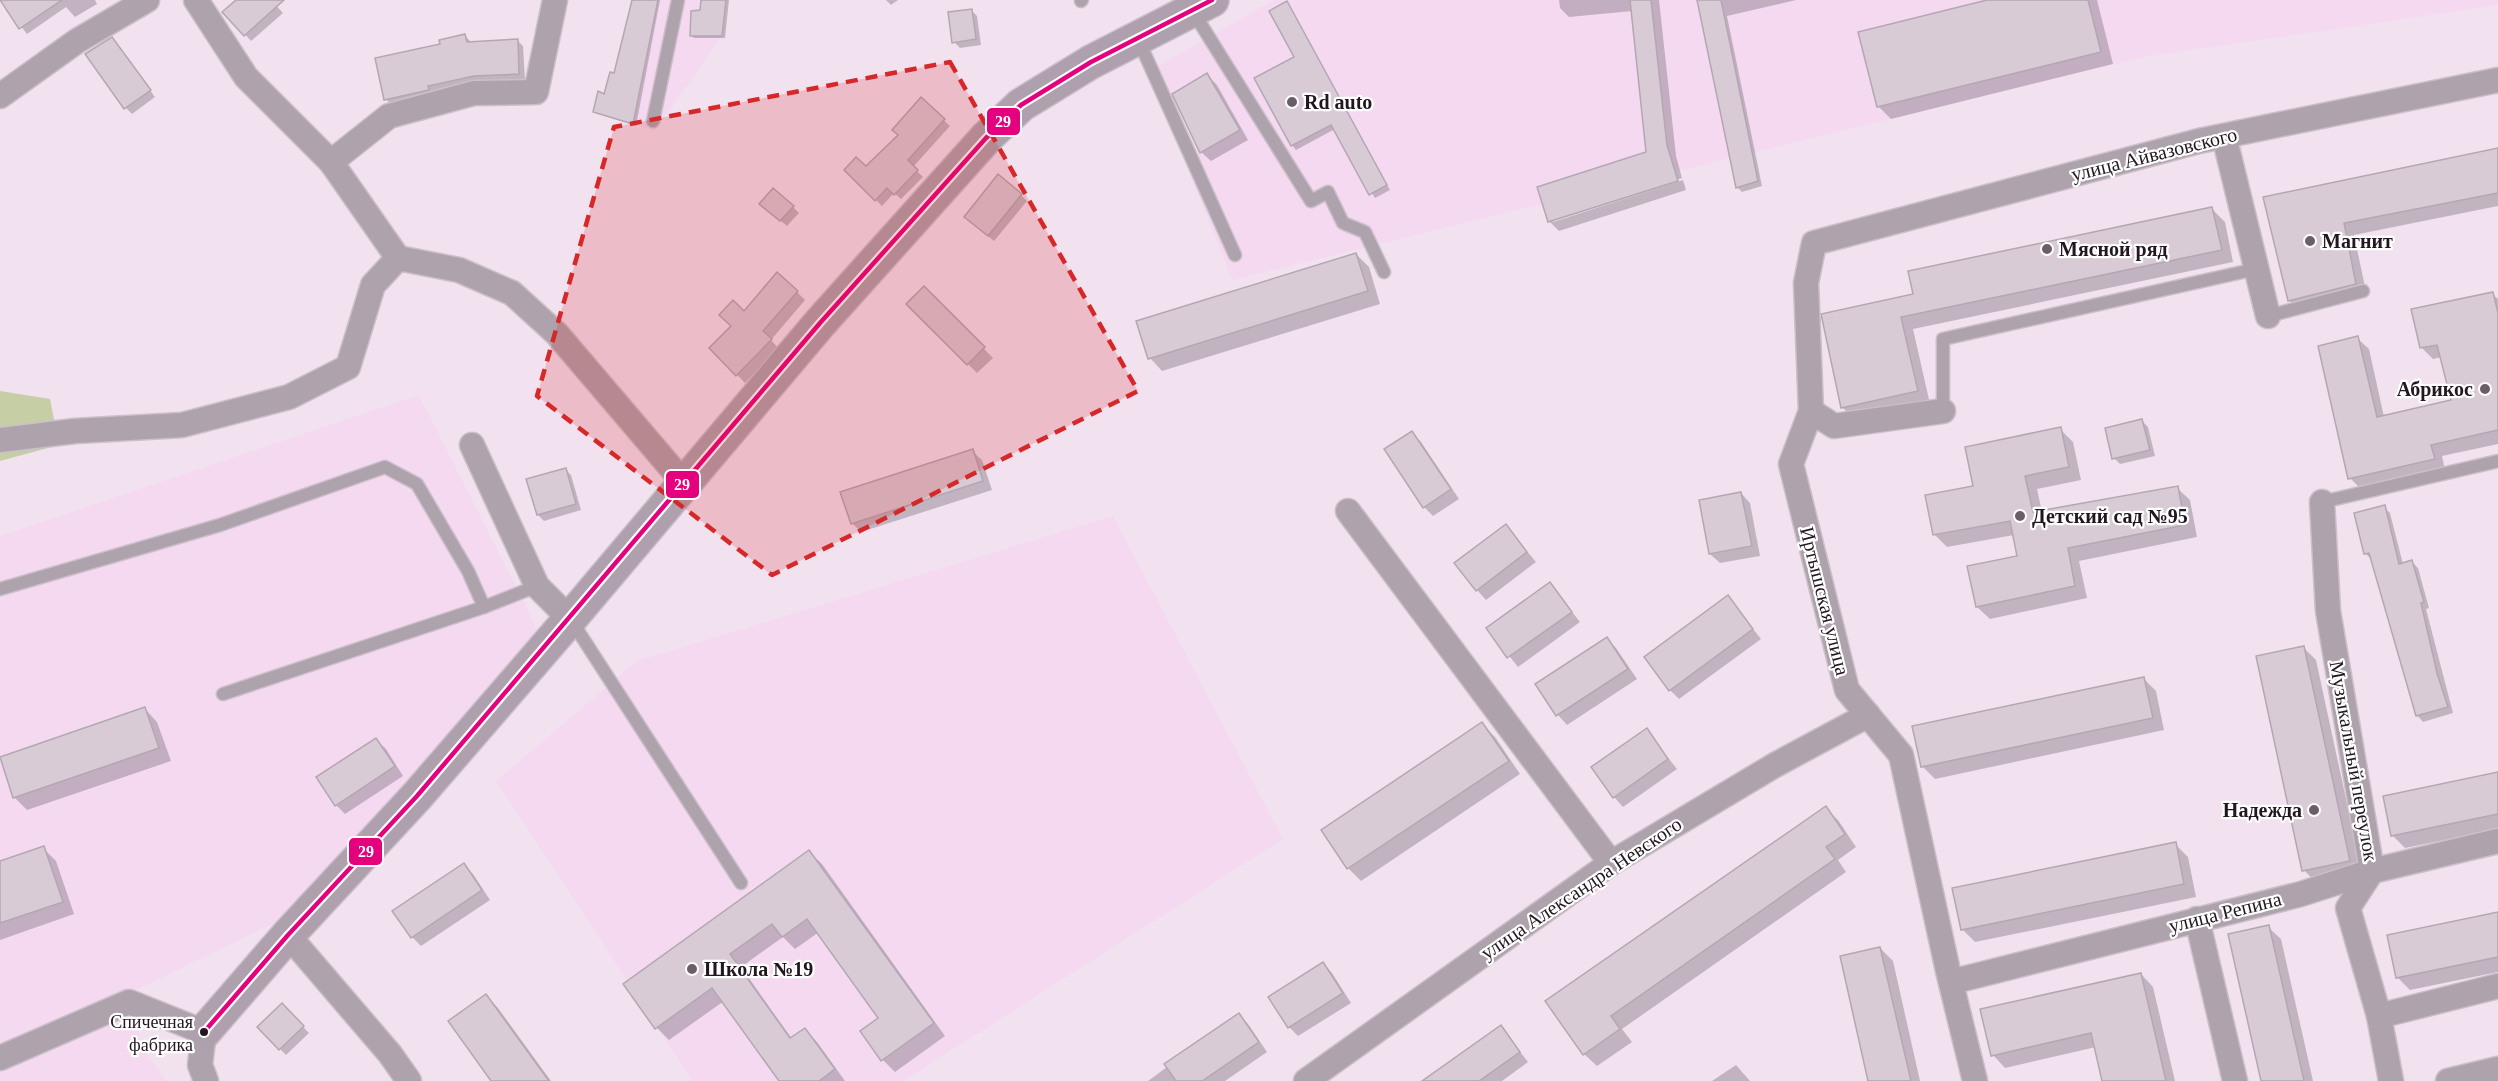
<svg xmlns="http://www.w3.org/2000/svg" width="2498" height="1081" font-family="'Times New Roman',serif">
	<style>
		.built { fill: #f4d9f0 }
		.forest { fill: #c6cea6 }
		.shadow { fill: #0003 }
		.building { fill: #d8cbd6; stroke: #b3a7b2; stroke-width: 1.5 }
		.lines { fill: none; stroke-linecap: round; stroke-linejoin: round }
		.lane-casing { stroke: #cbbfca; stroke-width: 15 }
		.street-casing { stroke: #cbbfca; stroke-width: 27 }
		.secondary-casing { stroke: #cbbfca; stroke-width: 36 }
		.lane { stroke: #aea2ac; stroke-width: 12 }
		.street { stroke: #aea2ac; stroke-width: 24 }
		.secondary { stroke: #aea1ad; stroke-width: 33 }
		.bus-1-casing { stroke: #fff; stroke-width: 9 }
		.bus-1 { stroke: #e5007d; stroke-width: 4.5 }
		.marked { fill: #d62828; fill-opacity: 0.2; stroke: #d62828; stroke-width: 4.5; stroke-dasharray: 12 8; stroke-linejoin: round }
		.poi-dot { fill: #6b5e69; stroke: #fff; stroke-width: 2 }
		.bus-dot { fill: #221720; stroke: #fff; stroke-width: 2 }
		.labels { text-anchor: middle; dominant-baseline: central; stroke-width: 4.5; stroke-linejoin: round; paint-order: stroke }
		.bus-label { font-size: 18px; fill: #221720; stroke: #fff; text-anchor: end }
		.poi-label { font-size: 20px; font-weight: bold; fill: #221720; stroke: #fff; text-anchor: start }
		.street-label { font-size: 20px; fill: #221720; stroke: #fff }
		.line-badge { stroke: #fff; stroke-width: 2 }
		.badge-label { font-size: 16px; text-anchor: middle; font-weight: bold; fill: #fff }
	</style>
	<rect width="100%" height="100%" fill="#f2e2f0"/>
	<g class="built">
		<polygon points="632,0 726,0 722,36 655,131 593,112 598,91 604,94 610,73 614,73"/>
		<polygon points="1274,0 2498,0 2498,5 2144,57 1232,280 1149,71"/>
		<polygon points="419,395 540,634 279,921 132,992 141,1044 166,1081 0,1081 0,536"/>
		<polygon points="1113,516 1283,839 903,1081 693,1081 496,781 637,661"/>
	</g>
	<polygon class="forest" points="0,391 50,399 59,445 0,461"/>
	<g class="shadow">
		<polygon points="1,0 95,0 97,4 75,17 66,7 27,34"/>
		<polygon points="238,0 271,0 283,13 251,41 225,12"/>
		<polygon points="634,0 660,0 636,126 594,112 615,75"/>
		<polygon points="703,0 729,0 725,38 694,38 691,35 701,12"/>
		<polygon points="886,0 898,0 891,5"/>
		<polygon points="1559,0 1659,0 1676,156 1682,178 1553,219 1553,222 1683,180 1686,190 1559,231 1549,221 1647,153 1632,11 1569,17 1560,8"/>
		<polygon points="1699,0 1796,0 1727,16 1762,186 1742,192 1737,187"/>
		<polygon points="1994,0 2097,0 2113,64 1891,119 1878,106"/>
		<polygon points="1287,3 1390,190 1375,198 1335,129 1296,150 1292,145 1296,58"/>
		<polygon points="971,10 977,16 981,45 960,48 954,42"/>
		<polygon points="465,36 471,42 517,40 523,46 525,80 480,81 433,92 434,96 392,106 386,99 442,45"/>
		<polygon points="112,39 155,97 132,114 126,108"/>
		<polygon points="1207,75 1217,85 1248,140 1211,161 1201,152"/>
		<polygon points="921,99 950,126 913,167 923,177 901,199 894,193 882,206 846,170 866,168 899,135"/>
		<polygon points="2498,150 2498,206 2354,235 2367,296 2301,312 2289,300 2265,199"/>
		<polygon points="1021,195 1027,201 994,241 972,223"/>
		<polygon points="793,207 799,213 787,226 768,210"/>
		<polygon points="2212,209 2225,222 2233,262 1913,329 1930,404 1855,420 1842,407 1914,296"/>
		<polygon points="1356,254 1369,267 1380,304 1162,371 1150,358"/>
		<polygon points="924,288 993,358 977,373 908,304"/>
		<polygon points="797,292 805,300 771,340 779,349 745,383 711,348 744,313"/>
		<polygon points="2492,294 2498,299 2498,444 2442,456 2445,470 2361,489 2350,478 2357,338 2369,349 2384,417 2453,401 2442,357 2433,359 2421,347"/>
		<polygon points="2142,421 2148,427 2155,456 2120,464 2114,458"/>
		<polygon points="2060,429 2073,442 2081,480 2037,489 2042,512 2177,488 2190,500 2197,537 2079,561 2087,598 1990,619 1977,607 2018,557 2014,535 1947,547 1934,534 1975,487"/>
		<polygon points="1412,433 1421,442 1459,499 1433,516 1424,507"/>
		<polygon points="972,451 982,460 992,490 861,532 852,523"/>
		<polygon points="565,469 571,475 581,510 544,521 538,515"/>
		<polygon points="1741,493 1750,503 1760,556 1720,563 1710,554"/>
		<polygon points="2384,507 2390,513 2403,564 2412,562 2418,568 2429,608 2426,609 2453,713 2423,722 2417,715 2371,559 2365,553"/>
		<polygon points="1506,526 1536,562 1486,600 1477,590"/>
		<polygon points="1550,584 1580,622 1518,667 1488,629"/>
		<polygon points="1728,597 1761,639 1679,699 1670,690"/>
		<polygon points="1607,639 1616,648 1637,679 1567,725 1558,715 1537,684"/>
		<polygon points="2304,648 2316,660 2362,873 2316,883 2304,870"/>
		<polygon points="2143,678 2156,691 2164,730 1935,779 1923,767 1914,727"/>
		<polygon points="145,709 157,722 171,761 27,810 14,797"/>
		<polygon points="1482,724 1495,737 1520,774 1361,881 1348,868 1323,831"/>
		<polygon points="1646,730 1677,769 1623,807 1614,797"/>
		<polygon points="376,740 386,749 403,776 345,814 336,805"/>
		<polygon points="2498,774 2498,829 2405,848 2392,835"/>
		<polygon points="1825,808 1838,820 1856,847 1838,860 1846,872 1622,1029 1632,1042 1597,1066 1584,1054 1548,1001"/>
		<polygon points="2175,844 2188,857 2196,897 1975,942 1962,929"/>
		<polygon points="43,848 56,861 74,914 0,940 0,863"/>
		<polygon points="809,852 822,864 945,1036 895,1072 883,1060 880,1019 819,932 795,949 783,937 741,967 792,1039 805,1030 817,1042 845,1081 781,1081 724,1001 669,1040 657,1028 625,984"/>
		<polygon points="463,865 473,874 490,900 421,946 412,937"/>
		<polygon points="2498,913 2498,972 2410,990 2397,977"/>
		<polygon points="2268,927 2281,939 2313,1081 2263,1081"/>
		<polygon points="1880,948 1893,961 1920,1081 1870,1081"/>
		<polygon points="1323,963 1332,973 1351,1003 1298,1036 1289,1027"/>
		<polygon points="2141,974 2153,987 2175,1081 2103,1081 2096,1047 2005,1068 1993,1055"/>
		<polygon points="486,996 498,1008 551,1081 493,1081"/>
		<polygon points="282,1005 309,1033 286,1055 259,1027"/>
		<polygon points="1238,1015 1248,1024 1267,1052 1225,1081 1148,1081"/>
		<polygon points="1501,1027 1528,1062 1502,1081 1444,1081"/>
		<polygon points="1736,1065 1750,1081 1712,1081"/>
	</g>
	<g class="building">
		<polygon points="0,0 62,0 19,29"/>
		<polygon points="236,0 284,0 244,36 222,12"/>
		<polygon points="632,0 658,0 633,124 593,112 598,91 604,94 610,72 614,73"/>
		<polygon points="701,0 726,0 722,36 690,36 691,11 700,10"/>
		<polygon points="1630,0 1651,0 1667,145 1678,181 1548,222 1537,187 1646,152"/>
		<polygon points="1697,0 1721,0 1758,181 1736,188"/>
		<polygon points="1987,0 2088,0 2101,52 1877,107 1858,32"/>
		<polygon points="1287,1 1387,185 1369,195 1331,125 1291,146 1254,78 1294,57 1269,11"/>
		<polygon points="972,9 976,39 952,43 948,12"/>
		<polygon points="465,34 467,42 518,39 519,74 474,76 428,86 429,90 384,100 375,58 440,44 439,40"/>
		<polygon points="112,37 151,90 124,109 85,54"/>
		<polygon points="1207,73 1240,130 1200,153 1172,94"/>
		<polygon points="921,97 945,119 908,160 918,170 894,195 887,188 875,201 844,170 856,157 866,166 898,135 892,130"/>
		<polygon points="2498,148 2498,193 2344,223 2356,284 2288,301 2263,197"/>
		<polygon points="998,174 1022,194 988,236 964,217"/>
		<polygon points="773,188 794,206 780,221 759,204"/>
		<polygon points="2212,207 2222,250 1901,317 1918,391 1841,408 1821,314 1913,294 1908,271"/>
		<polygon points="1356,253 1368,291 1148,359 1136,321"/>
		<polygon points="777,272 798,291 763,331 772,339 736,376 709,348 731,326 719,315 733,300 744,311"/>
		<polygon points="924,286 985,347 967,365 906,304"/>
		<polygon points="2493,292 2498,313 2498,430 2431,445 2435,459 2348,479 2318,346 2358,336 2377,417 2451,400 2437,345 2420,348 2411,309"/>
		<polygon points="2142,419 2150,450 2112,459 2105,428"/>
		<polygon points="2061,427 2069,467 2025,476 2033,512 2178,486 2185,525 2068,548 2075,586 1976,607 1967,566 2017,556 2010,521 1933,535 1925,495 1973,486 1965,447"/>
		<polygon points="1412,431 1451,489 1423,508 1384,449"/>
		<polygon points="973,449 983,481 851,524 840,492"/>
		<polygon points="566,468 576,504 537,515 526,479"/>
		<polygon points="1741,492 1752,546 1709,554 1699,500"/>
		<polygon points="2385,505 2399,564 2412,560 2424,602 2421,603 2437,673 2448,707 2416,716 2369,553 2364,554 2354,513"/>
		<polygon points="1506,524 1527,552 1476,591 1454,563"/>
		<polygon points="1550,582 1572,612 1507,658 1486,628"/>
		<polygon points="1728,595 1753,629 1669,691 1644,657"/>
		<polygon points="1607,637 1628,669 1556,716 1535,684"/>
		<polygon points="2304,646 2350,861 2302,871 2256,656"/>
		<polygon points="2144,677 2153,718 1921,767 1912,726"/>
		<polygon points="145,707 159,748 13,798 0,757"/>
		<polygon points="1482,722 1509,761 1347,869 1321,830"/>
		<polygon points="1647,728 1668,759 1613,798 1591,767"/>
		<polygon points="376,738 395,766 335,806 316,777"/>
		<polygon points="2498,772 2498,814 2391,836 2383,796"/>
		<polygon points="1826,806 1845,834 1826,847 1835,859 1611,1016 1620,1029 1583,1055 1545,1001"/>
		<polygon points="2176,842 2184,884 1961,930 1952,888"/>
		<polygon points="44,846 63,902 0,923 0,861"/>
		<polygon points="809,850 934,1023 881,1061 860,1031 878,1018 807,919 782,937 772,924 730,954 790,1038 805,1028 835,1069 819,1081 779,1081 712,988 655,1029 623,984"/>
		<polygon points="464,863 482,890 411,938 392,911"/>
		<polygon points="2498,912 2498,957 2396,978 2387,935"/>
		<polygon points="2269,925 2304,1081 2261,1081 2228,934"/>
		<polygon points="1880,947 1911,1081 1868,1081 1840,956"/>
		<polygon points="1323,962 1343,993 1288,1028 1268,997"/>
		<polygon points="2141,973 2166,1081 2102,1081 2091,1033 1991,1056 1980,1009"/>
		<polygon points="486,994 549,1081 491,1081 448,1021"/>
		<polygon points="282,1003 304,1026 279,1050 257,1027"/>
		<polygon points="1239,1013 1259,1042 1202,1081 1176,1081 1164,1064"/>
		<polygon points="1501,1025 1520,1052 1479,1081 1422,1081"/>
	</g>
	<g class="lines">
		<defs>
			<g id="lane">
				<polyline points="1081,1 1082,0"/>
				<polyline points="1192,10 1311,201 1328,192 1343,223 1365,232 1384,272"/>
				<polyline points="1138,39 1235,255"/>
				<polyline points="653,121 678,0"/>
				<polyline points="2268,316 2363,291"/>
				<polyline points="1943,411 1943,339 2256,269"/>
				<polyline points="2322,502 2498,461"/>
				<polyline points="0,589 220,525 385,467 417,484 468,571 484,607"/>
				<polyline points="571,620 741,883"/>
				<polyline points="223,694 484,607 537,586"/>
			</g>
			<g id="street">
				<polyline points="196,0 246,77 331,162 398,258 459,270 512,293 557,334 684,483"/>
				<polyline points="0,96 77,41 147,0"/>
				<polyline points="2224,136 2268,316"/>
				<polyline points="331,162 389,116 474,93 536,92 555,0"/>
				<polyline points="1811,411 1834,426 1943,411"/>
				<polyline points="0,440 75,431 182,425 289,397 348,367 373,285 398,258"/>
				<polyline points="472,445 537,586 570,619"/>
				<polyline points="2322,502 2328,611 2372,871 2348,908 2379,1016 2391,1081"/>
				<polyline points="1348,511 1611,863"/>
				<polyline points="2197,919 2235,1081"/>
				<polyline points="288,935 390,1054 409,1081"/>
				<polyline points="1951,982 2301,894 2372,871 2498,841"/>
				<polyline points="2379,1016 2498,986"/>
				<polyline points="0,1058 129,1002 204,1032 200,1065 206,1081"/>
				<polyline points="1306,1081 1611,863 1775,765 1868,715"/>
				<polyline points="1975,1081 1948,971 1901,755 1847,690 1791,464 1811,411 1806,283 1814,243 2199,141 2498,80"/>
				<polyline points="2448,1081 2498,1069"/>
			</g>
			<polyline id="secondary" points="204,1032 288,935 417,796 570,619 820,323 986,138 1021,105 1091,62 1212,0"/>
		</defs>
		<use href="#lane" class="lane-casing"/>
		<use href="#street" class="street-casing"/>
		<use href="#secondary" class="secondary-casing"/>
		<use href="#lane" class="lane"/>
		<use href="#street" class="street"/>
		<use href="#secondary" class="secondary"/>
		<defs>
			<polyline id="bus-1" points="204,1032 288,935 417,796 820,323 986,138 1021,105 1091,62 1212,0"/>
		</defs>
		<use href="#bus-1" class="bus-1-casing"/>
		<use href="#bus-1" class="bus-1"/>
	</g>
	<path class="marked" d="M950 62 1138 391 772 575 537 396 614 127Z"/>
	<g class="poi-dot">
		<circle cx="1292" cy="102" r="6"/>
		<circle cx="2310" cy="241" r="6"/>
		<circle cx="2047" cy="249" r="6"/>
		<circle cx="2485" cy="389" r="6"/>
		<circle cx="2020" cy="516" r="6"/>
		<circle cx="2314" cy="810" r="6"/>
		<circle cx="692" cy="969" r="6"/>
	</g>
	<circle class="bus-dot" cx="204" cy="1032" r="5"/>
	<g class="labels">
		<g class="bus-label">
			<text x="193" y="1022">Спичечная<tspan x="193" dy="23">фабрика</tspan></text>
		</g>
		<g class="poi-label">
			<text x="1304" y="102">Rd auto</text>
			<text x="2322" y="241">Магнит</text>
			<text x="2059" y="249">Мясной ряд</text>
			<text x="2473" y="389" text-anchor="end">Абрикос</text>
			<text x="2032" y="516">Детский сад №95</text>
			<text x="2302" y="810" text-anchor="end">Надежда</text>
			<text x="704" y="969">Школа №19</text>
		</g>
		<g class="street-label">
			<text transform="translate(2154 154) rotate(-14)">улица Айвазовского</text>
			<text transform="translate(1825 601) rotate(76)">Иртышская улица</text>
			<text transform="translate(2354 761) rotate(80)">Музыкальный переулок</text>
			<text transform="translate(1581 888) rotate(-34)">улица Александра Невского</text>
			<text transform="translate(2225 912) rotate(-14)">улица Репина</text>
		</g>
	</g>
	<g class="line-badge">
		<rect x="986" y="107" width="35" height="29" rx="6" fill="#e5007d"/>
		<rect x="665" y="470" width="35" height="29" rx="6" fill="#e5007d"/>
		<rect x="348" y="837" width="35" height="29" rx="6" fill="#e5007d"/>
	</g>
	<g class="badge-label">
		<text x="1003" y="127">29</text>
		<text x="682" y="490">29</text>
		<text x="366" y="857">29</text>
	</g>
</svg>
